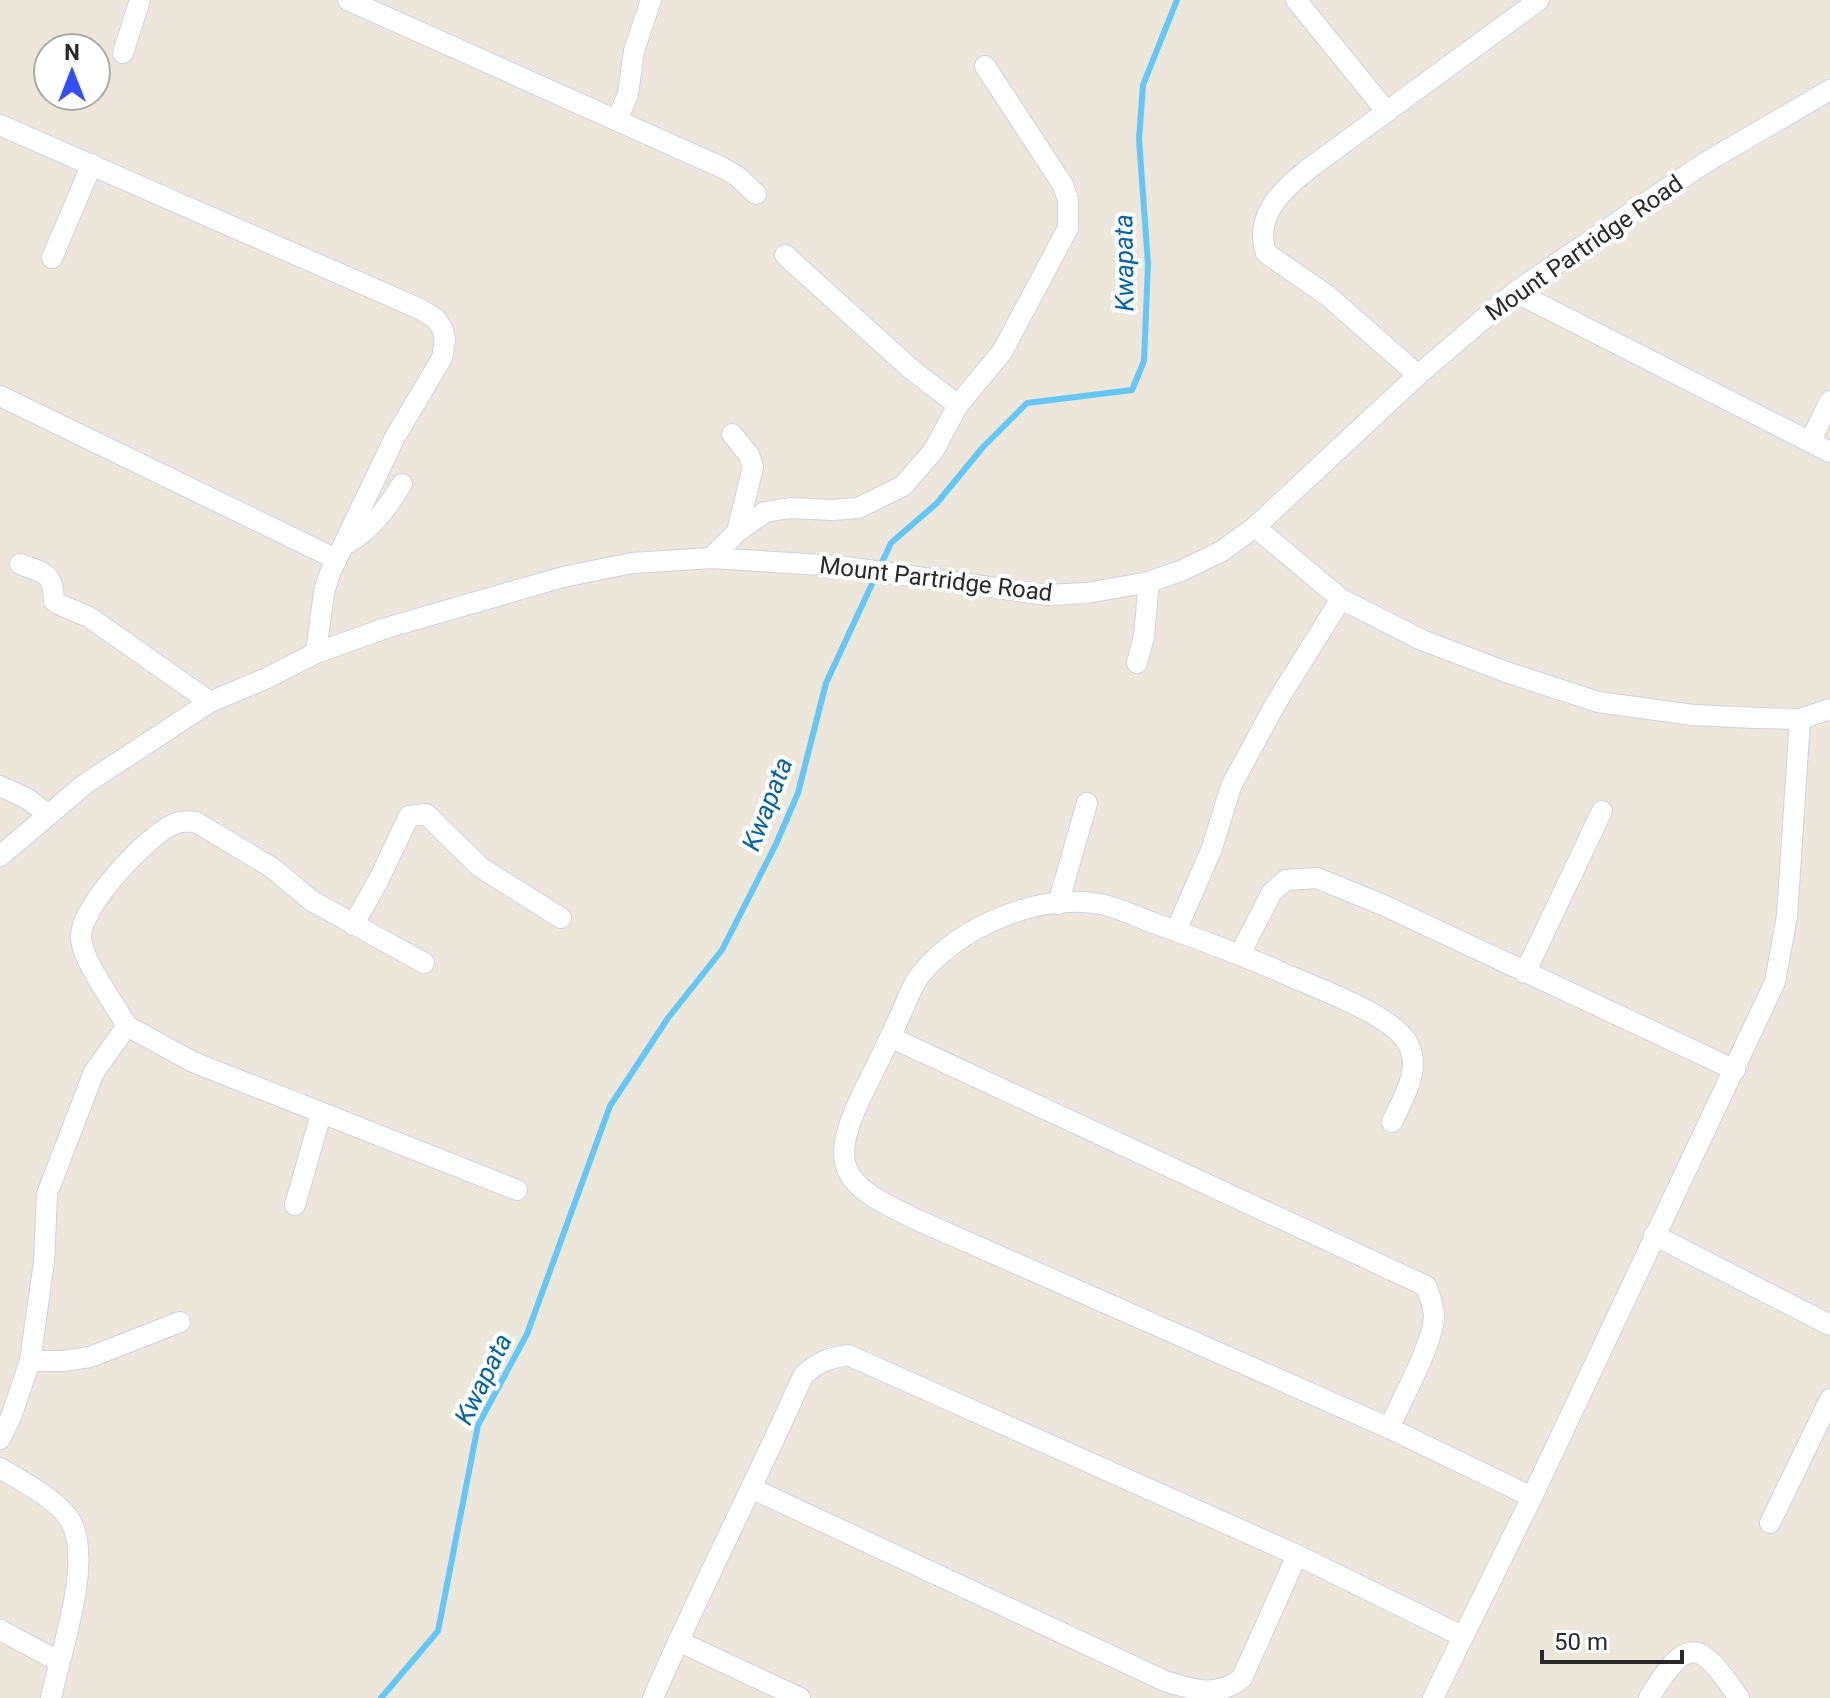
<svg xmlns="http://www.w3.org/2000/svg" width="1830" height="1698" font-family="Roboto,sans-serif">
	<style>
		.lines { fill: none; stroke-linecap: round; stroke-linejoin: round }
		.stream { stroke: #63c7f9; stroke-width: 6 }
		.minor-casing { stroke: #cfd2e4; stroke-width: 22 }
		.minor { stroke: #fff; stroke-width: 20 }
		.labels { text-anchor: middle; dominant-baseline: central; stroke-width: 8; stroke-linejoin: round; paint-order: stroke }
		.street-label { font-size: 24px; fill: #292929; stroke: #fff }
		.water-label { font-size: 26px; font-style: italic; fill: #0262a5; stroke: #fff }
	</style>
	<rect width="100%" height="100%" fill="#ede6da"/>
	<g class="lines">
		<polyline class="stream" points="381,1698 438,1631 478,1425 527,1334 610,1106 668,1018 722,950 776,844 798,793 826,683 891,543 937,503 983,447 1027,403 1132,390 1144,361 1148,264 1139,139 1143,85 1177,0"/>
		<defs>
			<g id="minor">
				<polyline points="348,0 723,168 738,177 756,194"/>
				<polyline points="1296,0 1387,112"/>
				<polyline points="123,53 140,0"/>
				<polyline points="617,120 628,94 634,51 651,0"/>
				<polyline points="0,125 420,309 436,319 443,330 445,340 442,358 395,437 330,573 324,592 316,653"/>
				<polyline points="785,255 912,370 958,405"/>
				<polyline points="52,258 92,164"/>
				<polyline points="1515,292 1830,452"/>
				<path d="M1418 375 1328 296 1266 253C1253 214 1284 189 1311 167L1539 0"/>
				<polyline points="0,396 336,559"/>
				<polyline points="732,434 749,455 753,467 737,532"/>
				<polyline points="1810,442 1830,401"/>
				<polyline points="1255,527 1341,599 1422,640 1506,672 1598,702 1693,715 1756,718 1800,719 1830,709"/>
				<path d="M348 543C372 529 387 508 402 484"/>
				<polyline points="711,558 737,532 765,512 790,508 832,510 858,508 903,486 934,450 958,405 1002,352 1068,228 1068,200 1063,185 985,66"/>
				<path d="M20 564C45 574 53 571 54 601L58 604 89 617 210 702"/>
				<polyline points="1137,663 1144,636 1149,582"/>
				<polyline points="0,786 26,798 48,814"/>
				<polyline points="0,856 85,784 210,702 267,678 316,653 386,628 563,577 632,563 711,558 838,566 1047,595 1087,593 1149,582 1183,570 1222,551 1255,527 1418,375 1515,292 1703,164 1830,90"/>
				<polyline points="1058,904 1087,803"/>
				<polyline points="353,925 378,881 409,816 426,814 480,867 561,918"/>
				<polyline points="1176,931 1212,848 1231,786 1276,703 1341,599"/>
				<polyline points="1240,954 1272,892 1286,880 1317,878 1383,905 1735,1070"/>
				<polyline points="1525,973 1602,811"/>
				<polyline points="127,1026 193,1062 517,1190"/>
				<path d="M890 1037 1426 1286C1430 1296 1434 1306 1434 1317 1432 1346 1402 1399 1389 1428"/>
				<path d="M1392 1122C1403 1098 1423 1068 1407 1042 1390 1013 1308 985 1276 970 1235 952 1193 937 1151 922 1135 916 1117 907 1100 904 1037 893 961 926 921 974 911 986 906 1004 899 1018 887 1045 873 1072 860 1099 825 1173 850 1187 913 1218L1389 1428 1532 1497"/>
				<polyline points="295,1205 321,1114"/>
				<polyline points="1654,1235 1830,1325"/>
				<polyline points="30,1361 63,1361 90,1357 180,1322"/>
				<path d="M0 1439 11 1417 30 1361 44 1262 47 1194 94 1072 127 1026C115 1004 82 961 81 938 79 908 146 837 172 825 180 821 187 821 196 822L271 867 312 901 424 963"/>
				<path d="M0 1468C20 1480 58 1500 70 1520 94 1560 60 1654 51 1698"/>
				<path d="M753 1489 1165 1681C1193 1690 1218 1698 1242 1678L1297 1555"/>
				<polyline points="1770,1523 1830,1399"/>
				<polyline points="0,1630 58,1661"/>
				<polyline points="678,1641 800,1698"/>
				<path d="M653 1698C700 1590 755 1484 803 1376 817 1362 829 1358 848 1355L1297 1555 1462 1636"/>
				<polyline points="1433,1698 1532,1497 1775,982 1787,916 1800,719"/>
				<path d="M1649 1698C1689 1632 1700 1642 1739 1698"/>
			</g>
		</defs>
		<use href="#minor" class="minor-casing"/>
		<use href="#minor" class="minor"/>
	</g>
	<g class="labels">
		<g class="street-label">
			<text transform="translate(1584 248) rotate(-35)">Mount Partridge Road</text>
			<text transform="translate(936 579) rotate(7)">Mount Partridge Road</text>
		</g>
		<g class="water-label">
			<text transform="translate(1124 263) rotate(-91)">Kwapata</text>
			<text transform="translate(767 804) rotate(-69)">Kwapata</text>
			<text transform="translate(483 1379) rotate(-64)">Kwapata</text>
		</g>
	</g>
	<g transform="translate(72 72)"><circle r="38" fill="#ffffff" stroke="#a9a9a9" stroke-width="2"/>
	<path d="M0-6L14 30L0 20L-14 30Z" fill="#354dff"/>
	<text y="-12" font-size="22" font-weight="bold" text-anchor="middle" fill="#292929">N</text>
	</g>
	<path d="M1542 1650v12h140v-12" fill="none" stroke="#292929" stroke-width="4"/>
	<text x="1554" y="1650" font-size="24" fill="#292929" stroke="#ffffff" stroke-width="6" paint-order="stroke">50 m</text>
</svg>
